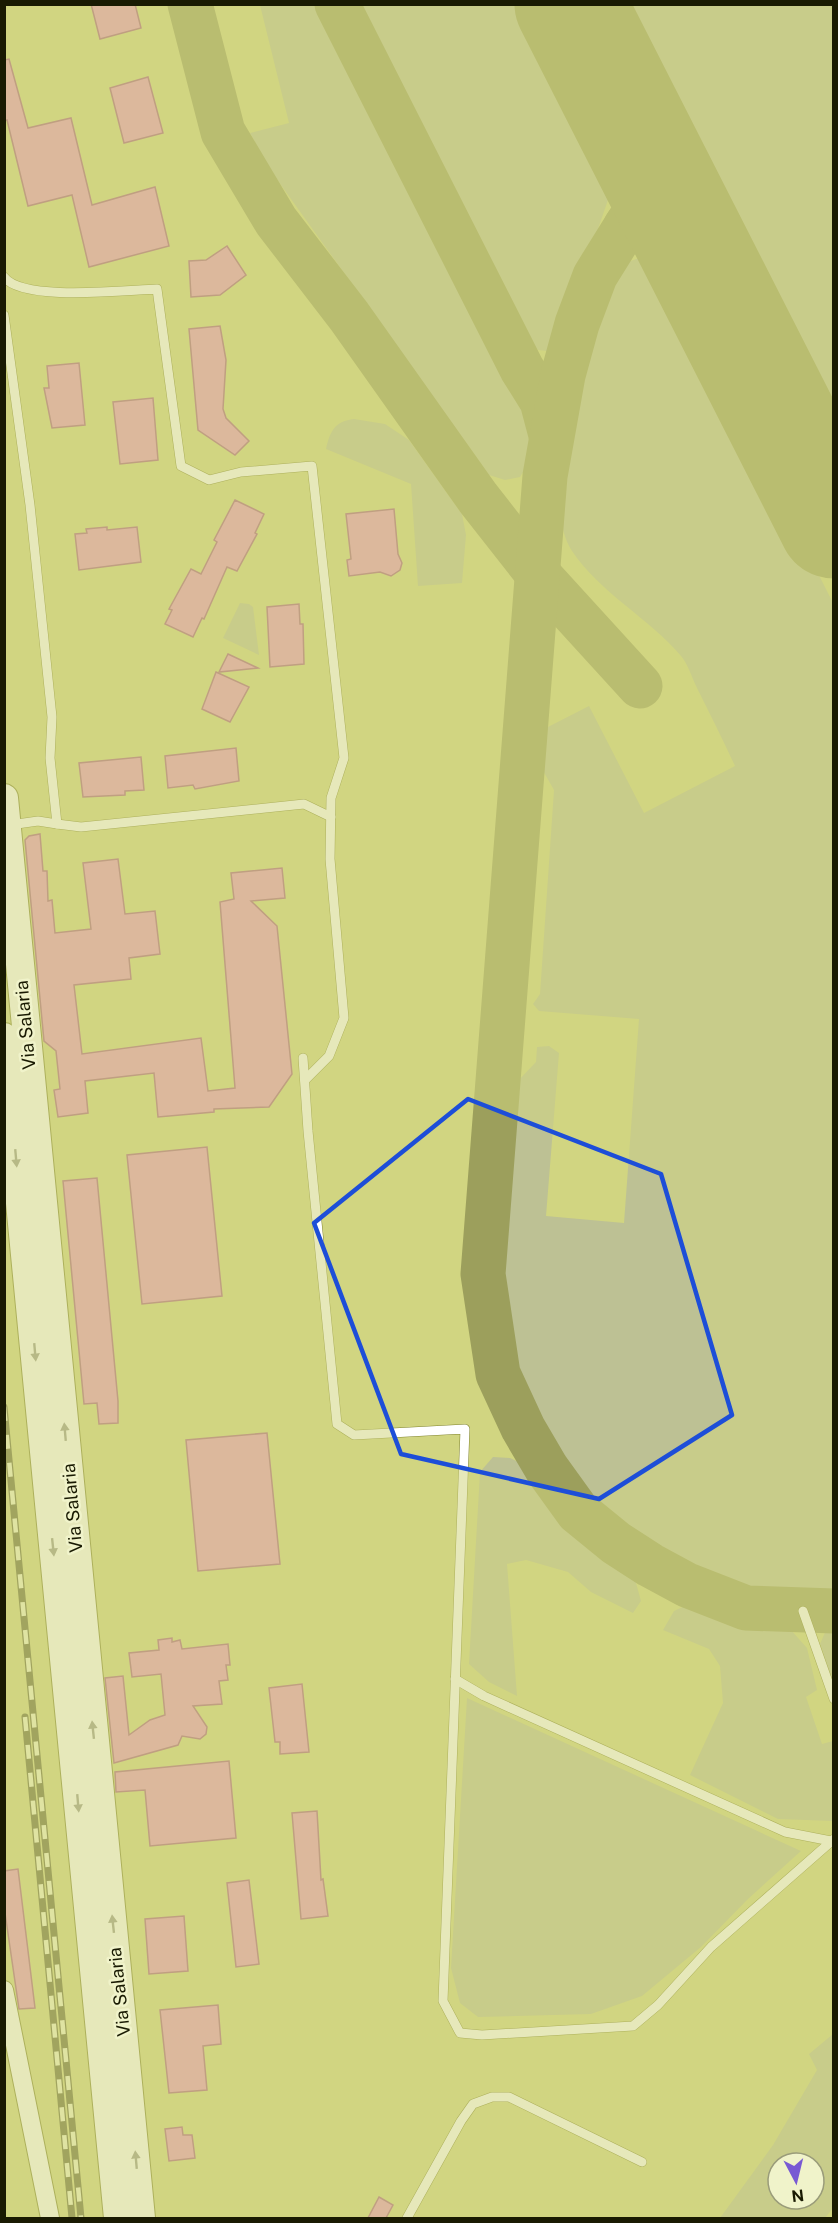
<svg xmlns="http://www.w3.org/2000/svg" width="838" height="2223" font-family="'Public Sans',sans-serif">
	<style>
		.green { fill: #bdc194; fill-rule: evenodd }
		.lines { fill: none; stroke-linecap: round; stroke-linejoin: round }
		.taxiway { stroke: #9c9f5c; stroke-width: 45 }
		.runway { stroke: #9c9f5c; stroke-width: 111 }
		.building { fill: #e896bc; stroke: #aa5e82; stroke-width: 1.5 }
		.lane-casing { stroke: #81842e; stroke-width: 10 }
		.street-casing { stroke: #81842e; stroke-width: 20 }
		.primary-casing { stroke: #81842e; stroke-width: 30 }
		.lane { stroke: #fff; stroke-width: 9 }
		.street { stroke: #fff; stroke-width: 18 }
		.primary { stroke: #fff; stroke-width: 28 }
		.rail-casing { stroke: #666937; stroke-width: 7 }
		.rail { stroke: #f0f3ca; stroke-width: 4.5; stroke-dasharray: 14; stroke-linecap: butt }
		.oneway { fill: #98988d }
		.marked { fill: none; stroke: #1d4ed8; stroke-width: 4.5; stroke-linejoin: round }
		.labels { text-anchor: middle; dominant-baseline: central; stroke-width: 5; stroke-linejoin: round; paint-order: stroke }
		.street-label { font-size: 18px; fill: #191a02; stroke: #f0f3ca }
	</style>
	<rect width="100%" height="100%" fill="#d1d581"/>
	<g class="green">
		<polygon points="260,5 319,5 536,431 532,458 520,477 505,480 489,475 268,167 250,133 289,123"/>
		<polygon points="355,5 529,5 616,177 559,341 548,351 538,350 528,341"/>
		<polygon points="618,5 833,5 833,430"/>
		<path d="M639 258 662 264 833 603V1597L799 1598 748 1590 700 1573 655 1551 621 1526 579 1488 554 1451 520 1384 508 1325 502 1261 514 1085 536 1062 537 1047 549 1046 559 1053 546 1216 624 1223 639 1019 539 1011 533 1004 540 994 554 790 538 762 546 728 589 706 644 813 735 766C723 740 710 714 697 688 692 678 688 664 681 656 649 618 600 593 572 551 534 493 590 320 622 264Z"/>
		<path d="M354 419 385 424 409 440 462 514 466 535 462 583 418 586 411 484 326 449C330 431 335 421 354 419Z"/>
		<polygon points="240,603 249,604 253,607 259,655 223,638"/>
		<polygon points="493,1457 510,1458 525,1465 586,1537 633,1572 641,1601 633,1613 591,1592 568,1572 526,1560 507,1564 517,1696 489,1682 469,1664 480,1472"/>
		<polygon points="691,1603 735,1617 791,1630 807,1648 817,1690 806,1697 822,1744 833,1741 833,1821 778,1819 690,1775 723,1703 720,1666 709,1649 663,1630 674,1611"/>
		<polygon points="827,1628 833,1628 833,1682 820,1644"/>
		<polygon points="467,1698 801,1851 748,1899 701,1947 642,1996 591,2014 478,2017 460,2003 451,1968"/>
		<path d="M833 2034V2208L825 2218H720L773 2145 817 2070 809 2054ZM778 2163H814V2199H778Z"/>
	</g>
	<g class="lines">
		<g class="taxiway">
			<polyline points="190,4 223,132 276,221 349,316 478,498 536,572 640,686"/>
			<polyline points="337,4 522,369 542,401 551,435"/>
			<path d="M626 226C646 197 649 179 642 144"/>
			<polyline points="691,239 664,224 626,226 595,276 577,324 563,375 545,476 483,1274 498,1374 523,1428 547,1469 578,1512 616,1543 650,1565 687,1585 746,1608 834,1611"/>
		</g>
		<polyline class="runway" points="570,4 834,523"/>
	</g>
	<g class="building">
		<polygon points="91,4 135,4 141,28 100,39"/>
		<polygon points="9,59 28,128 71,118 92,205 155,187 169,246 89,267 72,195 28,206 7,120 4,121 4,60"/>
		<polygon points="148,77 163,133 124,143 110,88"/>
		<polygon points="227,246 246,275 220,295 191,297 189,261 206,260"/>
		<polygon points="220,326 226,360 223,409 226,418 249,441 235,455 198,430 189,329"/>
		<polygon points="79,363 85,425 52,428 44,388 49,388 47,366"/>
		<polygon points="153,398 158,460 120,464 113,402"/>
		<polygon points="235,500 264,514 255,533 257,534 237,571 227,567 204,619 202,618 193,637 165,624 172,610 169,609 191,569 201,574 217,542 214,540"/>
		<polygon points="394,509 398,554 402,563 400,570 391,576 380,572 349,576 347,560 351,559 346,514"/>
		<polygon points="107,527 107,530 137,527 141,562 79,570 75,534 87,533 86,529"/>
		<polygon points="299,604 300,624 303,624 304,664 270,667 267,607"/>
		<polygon points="228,654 258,668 219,672"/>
		<polygon points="216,672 249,687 230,722 202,709"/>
		<polygon points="236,748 239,781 195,789 193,785 168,788 165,756"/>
		<polygon points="141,757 144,790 125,791 125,795 83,797 79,763"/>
		<polygon points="40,834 43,871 47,871 48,901 52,900 55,933 91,929 83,863 118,859 125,914 155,911 160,954 129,958 131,979 74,985 82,1054 201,1038 208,1091 235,1088 220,902 234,899 231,873 282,868 285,898 251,901 277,926 292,1074 269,1107 214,1109 214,1112 158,1117 154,1073 85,1081 88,1113 58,1117 54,1090 60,1089 56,1051 44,1041 25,840 29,836"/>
		<polygon points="207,1147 222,1296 142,1304 127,1155"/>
		<polygon points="97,1178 118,1401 118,1423 99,1424 97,1403 84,1404 63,1181"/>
		<polygon points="267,1433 280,1564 198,1571 186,1440"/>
		<polygon points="172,1638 172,1642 180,1640 182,1649 228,1644 230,1665 226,1665 228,1680 219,1681 222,1704 193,1706 207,1727 206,1734 200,1739 182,1736 178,1745 114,1763 105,1678 123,1676 129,1735 150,1720 165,1715 161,1674 132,1677 129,1653 159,1650 158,1640"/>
		<polygon points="302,1684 309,1752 280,1754 280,1742 275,1742 269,1688"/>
		<polygon points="229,1761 236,1838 150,1846 145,1790 116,1792 115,1772"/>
		<polygon points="317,1811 321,1880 323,1879 328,1916 301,1919 292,1813"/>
		<polygon points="18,1869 35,2008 19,2009 4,1906 4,1871"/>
		<polygon points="249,1880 259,1964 236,1967 227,1883"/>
		<polygon points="184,1916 188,1971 149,1974 145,1919"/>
		<polygon points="218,2005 221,2044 203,2046 207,2090 169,2093 160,2010"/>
		<polygon points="182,2127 183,2135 192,2135 195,2158 169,2161 165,2129"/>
		<polygon points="379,2197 393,2205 386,2218 368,2218"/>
	</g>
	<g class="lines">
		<defs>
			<g id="lane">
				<path d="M4 277C23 302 125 290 157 289L181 466 209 480 241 472 312 466 344 758 331 798 330 859 344 1018 329 1056 305 1080"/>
				<polyline points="4,315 30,505 52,717 50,758 57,824 81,827 304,804 331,817"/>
				<polyline points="10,825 38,821 57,824"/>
				<polyline points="303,1058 308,1131 337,1424 354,1435 465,1429 443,2001 460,2033 482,2035 633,2026 658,2005 711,1947 834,1839"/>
				<polyline points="803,1611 834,1699"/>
				<polyline points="455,1679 484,1696 785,1832 831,1841"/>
				<polyline points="407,2218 461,2121 473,2104 492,2097 509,2097 642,2162"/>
			</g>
			<polyline id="street" points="4,1990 50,2218"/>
			<g id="primary">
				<polyline points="4,798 141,2218"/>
				<polyline points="4,1037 118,2218"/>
			</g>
		</defs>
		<use href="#lane" class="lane-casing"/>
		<use href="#street" class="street-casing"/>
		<use href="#primary" class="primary-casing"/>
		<use href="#lane" class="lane"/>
		<use href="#street" class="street"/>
		<use href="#primary" class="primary"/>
		<defs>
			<g id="rail">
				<polyline points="4,1407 81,2218"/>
				<polyline points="25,1717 72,2218"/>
			</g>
		</defs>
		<use href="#rail" class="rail-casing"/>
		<use href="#rail" class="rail"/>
	</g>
	<defs><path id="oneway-solid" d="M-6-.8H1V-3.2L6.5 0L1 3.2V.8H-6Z" transform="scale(1.5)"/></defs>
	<g class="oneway">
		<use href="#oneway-solid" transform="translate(16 1158) rotate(85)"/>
		<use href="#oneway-solid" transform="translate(35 1352) rotate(85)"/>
		<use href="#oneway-solid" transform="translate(65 1432) rotate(-95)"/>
		<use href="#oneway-solid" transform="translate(53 1547) rotate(84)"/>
		<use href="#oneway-solid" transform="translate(93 1730) rotate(-96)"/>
		<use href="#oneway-solid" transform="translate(78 1803) rotate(85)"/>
		<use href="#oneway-solid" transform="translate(113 1924) rotate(-96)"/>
		<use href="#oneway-solid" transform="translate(136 2160) rotate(-95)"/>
	</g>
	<path d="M0 0H838V2223H0ZM468 1099 661 1174 732 1415 599 1499 401 1454 314 1223Z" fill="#d1d581" fill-opacity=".55" fill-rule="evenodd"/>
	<path class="marked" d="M468 1099 661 1174 732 1415 599 1499 401 1454 314 1223Z"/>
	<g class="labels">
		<g class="street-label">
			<text transform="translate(25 1025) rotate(-95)">Via Salaria</text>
			<text transform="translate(72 1508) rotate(-95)">Via Salaria</text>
			<text transform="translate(119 1992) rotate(-96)">Via Salaria</text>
		</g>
	</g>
	<rect width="838" height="2223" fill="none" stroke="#191a02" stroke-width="12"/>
	<g transform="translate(796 2181) rotate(173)"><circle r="28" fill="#f0f3ca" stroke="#9a9c7a" stroke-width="1.5"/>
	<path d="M0-4.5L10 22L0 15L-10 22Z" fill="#7859d3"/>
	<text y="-9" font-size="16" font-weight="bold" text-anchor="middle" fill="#191a02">N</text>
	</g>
</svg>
